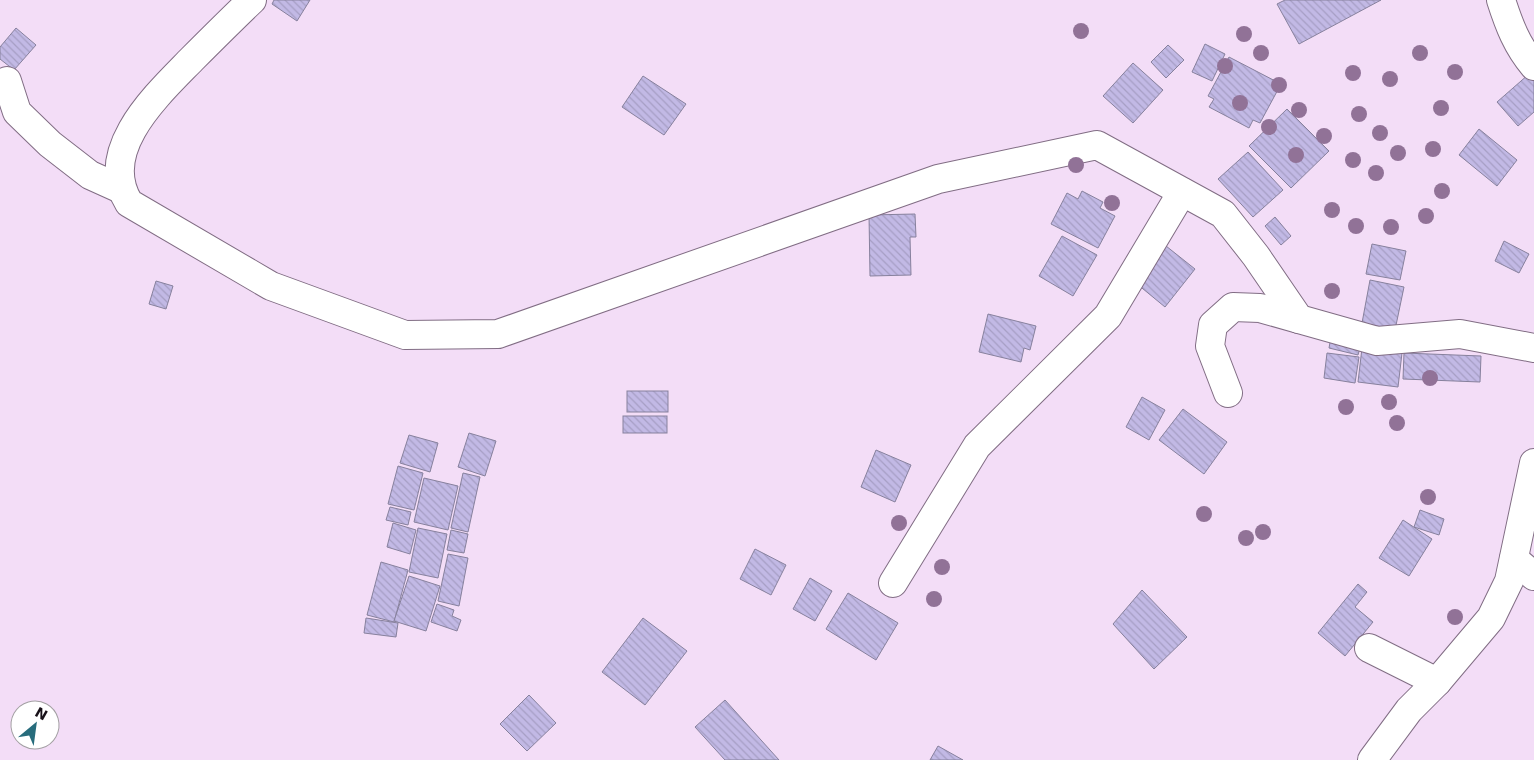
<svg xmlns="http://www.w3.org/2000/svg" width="1534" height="760" font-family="'DejaVu Sans',sans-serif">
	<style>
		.building { fill: url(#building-back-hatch); stroke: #87819d }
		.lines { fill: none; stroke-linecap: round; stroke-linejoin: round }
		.minor-casing { stroke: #816d84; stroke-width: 30 }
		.minor { stroke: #fff; stroke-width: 28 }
		.tree { fill: #917297 }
	</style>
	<defs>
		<pattern id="building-back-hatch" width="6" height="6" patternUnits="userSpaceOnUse" patternTransform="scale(1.25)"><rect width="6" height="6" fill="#c2b9e5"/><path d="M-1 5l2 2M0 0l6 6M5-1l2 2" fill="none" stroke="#a69ec4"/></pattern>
	</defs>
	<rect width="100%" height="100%" fill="#f3ddf7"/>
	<g class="building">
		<polygon points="274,0 310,0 297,21 272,4"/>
		<polygon points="1285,0 1381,0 1299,44 1277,4"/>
		<polygon points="16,28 36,45 14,70 0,59 0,47"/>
		<polygon points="1205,44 1225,54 1212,81 1192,72"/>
		<polygon points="1168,45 1184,60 1166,78 1151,62"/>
		<polygon points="1229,57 1281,84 1260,123 1253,120 1249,128 1209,107 1214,99 1208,96"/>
		<polygon points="1133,63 1163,90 1133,123 1103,96"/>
		<polygon points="1529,74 1534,79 1534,112 1518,126 1497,102"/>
		<polygon points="643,76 686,104 664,135 622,107"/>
		<polygon points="1287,109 1329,151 1291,188 1249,146"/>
		<polygon points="1479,129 1517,160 1497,186 1459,155"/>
		<polygon points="1248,152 1283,190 1253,217 1218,179"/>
		<polygon points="1082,191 1103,202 1100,208 1115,216 1098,248 1051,224 1067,193 1078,199"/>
		<polygon points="915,214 916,237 910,237 911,275 870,276 869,215"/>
		<polygon points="1275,217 1291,236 1281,245 1265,226"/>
		<polygon points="1062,236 1097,255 1073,296 1039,276"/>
		<polygon points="1504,241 1529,254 1519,273 1495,261"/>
		<polygon points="1161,242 1195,269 1165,307 1131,279"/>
		<polygon points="1372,244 1406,251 1400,280 1366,274"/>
		<polygon points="1370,280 1404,287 1395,330 1362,323"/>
		<polygon points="156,281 173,286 166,309 149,304"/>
		<polygon points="988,314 1036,326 1030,350 1024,348 1021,362 979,352"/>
		<polygon points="1331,337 1361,344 1358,355 1329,348"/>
		<polygon points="1362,348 1402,353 1398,387 1358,382"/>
		<polygon points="1327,353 1359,357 1355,383 1324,378"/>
		<polygon points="1404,353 1481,356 1480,382 1403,379"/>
		<rect x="627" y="391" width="41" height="21"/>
		<polygon points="1142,397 1165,410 1149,440 1126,427"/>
		<polygon points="1183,409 1227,442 1204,474 1159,440"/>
		<rect x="623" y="416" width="44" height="17"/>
		<polygon points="469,433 496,441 485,476 458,467"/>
		<polygon points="409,435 438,443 430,472 400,463"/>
		<polygon points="876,450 911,465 895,502 861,487"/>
		<polygon points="398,466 423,473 414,510 388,504"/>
		<polygon points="463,473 480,477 468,532 451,528"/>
		<polygon points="424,478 458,486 448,530 414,522"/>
		<polygon points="390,507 411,512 408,525 386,520"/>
		<polygon points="1420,510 1444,519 1439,535 1414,527"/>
		<polygon points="1403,520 1432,539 1409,576 1379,558"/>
		<polygon points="393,523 416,530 410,554 387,547"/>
		<polygon points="418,528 447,534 438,578 409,572"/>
		<polygon points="451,530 468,534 464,553 447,550"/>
		<polygon points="755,549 786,565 771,595 740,579"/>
		<polygon points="448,554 468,558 459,606 438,601"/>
		<polygon points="381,562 408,570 394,622 367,615"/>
		<polygon points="409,576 440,586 426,631 394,621"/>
		<polygon points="810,578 832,591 815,621 793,609"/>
		<polygon points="1358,584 1367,592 1355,607 1373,622 1345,656 1318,633"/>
		<polygon points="1142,590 1187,637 1154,669 1113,624"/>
		<polygon points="848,593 898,623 876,660 826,629"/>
		<polygon points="437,604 454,610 452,616 461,620 457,631 431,622"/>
		<polygon points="366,618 398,623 396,637 364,633"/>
		<polygon points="643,618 687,651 645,705 602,672"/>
		<polygon points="529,695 556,723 527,751 500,724"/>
		<polygon points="725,700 779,760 725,760 695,727"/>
		<polygon points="938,746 963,760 930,760"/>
	</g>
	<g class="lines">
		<defs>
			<g id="minor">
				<path d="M252 0C232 19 212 39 192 59 158 94 96 150 129 203L271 286 405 335 498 334 938 179 1097 145 1223 214 1256 256 1299 319 1377 341 1460 334 1534 348"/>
				<path d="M1501 0C1509 25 1517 46 1534 66"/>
				<polyline points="7,81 17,112 50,144 90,175 121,189"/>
				<polyline points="1228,393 1210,346 1213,325 1233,307 1260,308 1299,319"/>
				<polyline points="1514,559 1534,576"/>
				<polyline points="893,583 977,446 1108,316 1182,192"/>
				<polyline points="1369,648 1437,682"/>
				<polyline points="1372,760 1409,710 1437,682 1491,618 1509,581 1534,463"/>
			</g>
		</defs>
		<use href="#minor" class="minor-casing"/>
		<use href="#minor" class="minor"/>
	</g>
	<g class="tree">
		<circle cx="1081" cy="31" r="8"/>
		<circle cx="1244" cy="34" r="8"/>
		<circle cx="1261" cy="53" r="8"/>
		<circle cx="1420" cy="53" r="8"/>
		<circle cx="1225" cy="66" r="8"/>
		<circle cx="1455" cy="72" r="8"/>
		<circle cx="1353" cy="73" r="8"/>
		<circle cx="1390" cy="79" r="8"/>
		<circle cx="1279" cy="85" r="8"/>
		<circle cx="1240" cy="103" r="8"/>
		<circle cx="1441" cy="108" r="8"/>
		<circle cx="1299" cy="110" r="8"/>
		<circle cx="1359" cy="114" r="8"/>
		<circle cx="1269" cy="127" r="8"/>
		<circle cx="1380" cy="133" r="8"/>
		<circle cx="1324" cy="136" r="8"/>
		<circle cx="1433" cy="149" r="8"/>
		<circle cx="1398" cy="153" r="8"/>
		<circle cx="1296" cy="155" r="8"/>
		<circle cx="1353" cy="160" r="8"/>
		<circle cx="1076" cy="165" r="8"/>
		<circle cx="1376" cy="173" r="8"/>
		<circle cx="1442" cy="191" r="8"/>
		<circle cx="1112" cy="203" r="8"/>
		<circle cx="1332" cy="210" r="8"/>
		<circle cx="1426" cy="216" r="8"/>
		<circle cx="1356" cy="226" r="8"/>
		<circle cx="1391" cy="227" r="8"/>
		<circle cx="1332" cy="291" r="8"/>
		<circle cx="1430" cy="378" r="8"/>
		<circle cx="1389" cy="402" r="8"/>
		<circle cx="1346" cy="407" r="8"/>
		<circle cx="1397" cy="423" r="8"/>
		<circle cx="1428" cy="497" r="8"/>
		<circle cx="1204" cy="514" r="8"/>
		<circle cx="899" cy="523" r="8"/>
		<circle cx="1263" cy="532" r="8"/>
		<circle cx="1246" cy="538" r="8"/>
		<circle cx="942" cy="567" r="8"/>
		<circle cx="934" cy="599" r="8"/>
		<circle cx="1455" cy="617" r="8"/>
	</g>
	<g transform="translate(35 725) rotate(29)"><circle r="24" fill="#ffffff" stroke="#a3a0a3"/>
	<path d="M0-4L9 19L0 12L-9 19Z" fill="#276c7c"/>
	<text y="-8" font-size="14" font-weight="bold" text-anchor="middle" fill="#181119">N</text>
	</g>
</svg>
